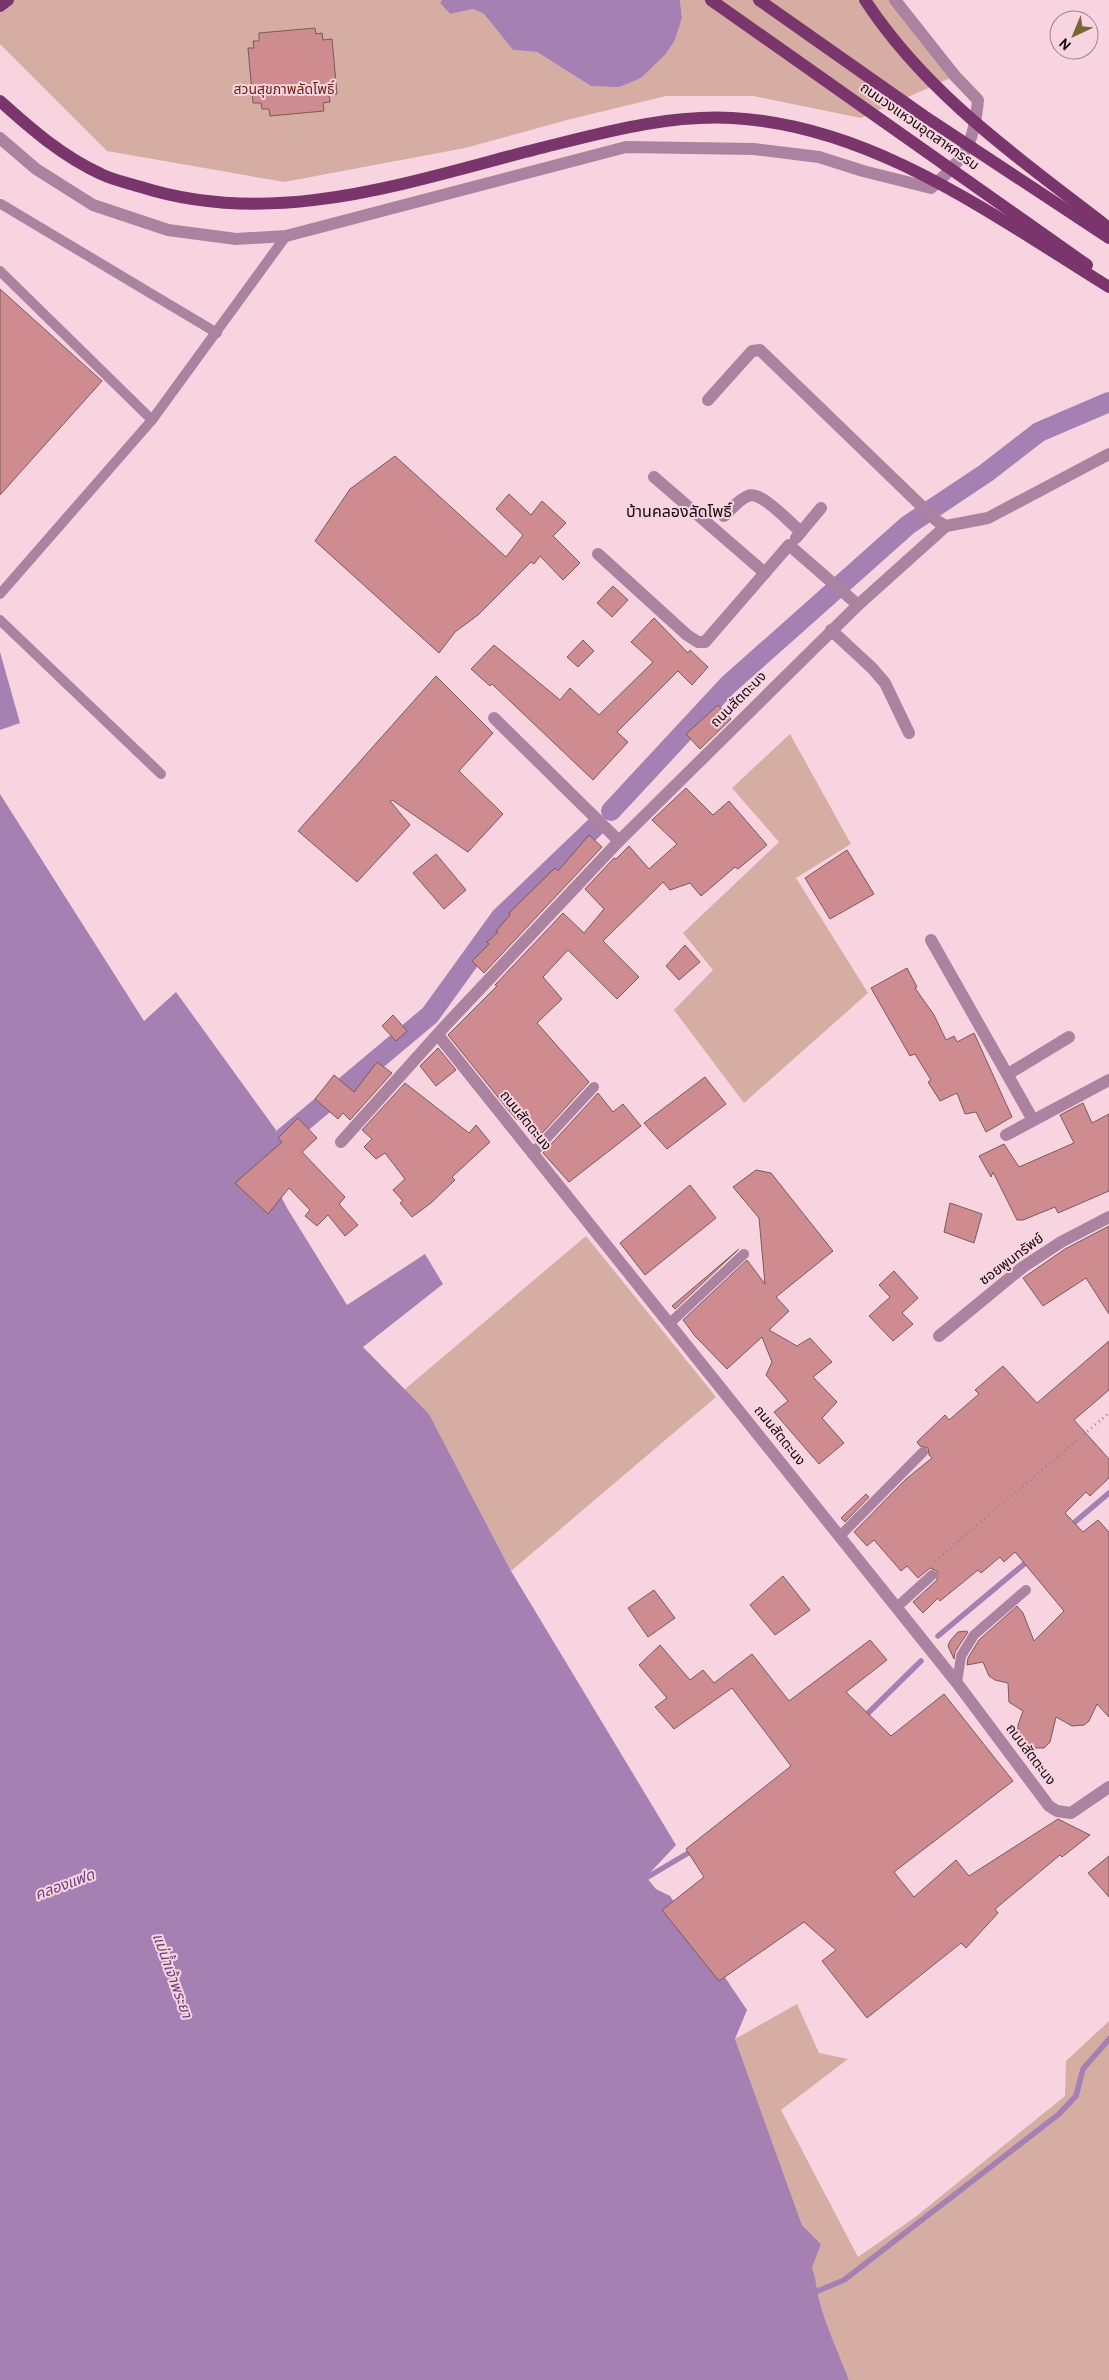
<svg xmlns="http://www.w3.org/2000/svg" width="1109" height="2380" font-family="Overpass,'Noto Sans Thai',sans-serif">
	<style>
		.green { fill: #d5ada2 }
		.water { fill: #a481b2 }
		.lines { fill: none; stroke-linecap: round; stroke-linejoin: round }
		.stream { stroke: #a481b2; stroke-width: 5.5 }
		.canal { stroke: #a481b2; stroke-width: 20 }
		.building { fill: #ce8c90; stroke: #7b5a5b }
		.path { stroke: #9d838c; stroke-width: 3; stroke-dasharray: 1 4; stroke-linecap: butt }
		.service { stroke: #ab83a1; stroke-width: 10 }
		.minor { stroke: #ab83a1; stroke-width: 12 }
		.primary { stroke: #7a356c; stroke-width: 12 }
		.primary-bridge { stroke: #7a356c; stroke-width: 12 }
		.labels { text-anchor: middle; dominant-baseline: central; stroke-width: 4; stroke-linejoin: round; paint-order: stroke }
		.park-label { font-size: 14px; fill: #6a1e09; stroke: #f8d4e0 }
		.street-label { font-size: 14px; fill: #13080c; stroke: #f8d4e0 }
		.water-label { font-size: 15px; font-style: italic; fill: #6b3e7d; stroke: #f8d4e0 }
		.quarter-label { font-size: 16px; fill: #13080c; stroke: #f8d4e0 }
	</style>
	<rect width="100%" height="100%" fill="#f8d4e0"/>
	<g class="green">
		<polygon points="0,0 442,0 440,3 450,14 473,9 484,14 513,50 537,52 591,86 641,78 666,54 675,40 682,18 680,0 899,0 955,76 861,118 753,96 666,96 567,120 465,148 284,182 107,151 0,44"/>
		<polygon points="790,734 851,844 796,878 868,993 744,1103 674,1010 713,970 683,933 779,842 732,788"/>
		<polygon points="586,1236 716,1397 511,1571 429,1414 404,1390"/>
		<path d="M797 2004 819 2053 848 2059 781 2110 858 2257 914 2218 1065 2096 1066 2061 1109 2021V2380H849C839 2353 826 2327 819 2299 816 2287 817 2281 812 2268L821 2244 802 2225 735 2039Z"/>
	</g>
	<g class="water">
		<polygon points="442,0 680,0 682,18 675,40 666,54 641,78 619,87 591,86 537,52 513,50 484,14 473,9 450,14 440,3"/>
		<polygon points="0,652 20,723 0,730"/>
		<path d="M0 794 144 1021 176 992 276 1130 262 1160 287 1208 347 1305 425 1254 443 1284 363 1347 429 1414 511 1571 676 1845 646 1877 656 1889 670 1896 747 2010 735 2039 802 2225 821 2244 812 2268C817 2281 816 2287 819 2299 826 2327 839 2353 849 2380H0Z"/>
	</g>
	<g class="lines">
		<g class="stream">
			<polyline points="1069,1527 1109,1493"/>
			<polyline points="938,1636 1029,1560"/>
			<polyline points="863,1718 921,1661"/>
			<polyline points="641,1881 695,1849"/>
			<polyline points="813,2293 844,2280 1059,2114 1076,2096 1083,2069 1109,2039"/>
		</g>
		<g class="canal">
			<polyline points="611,811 728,685 908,525 986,473 1039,432 1109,402"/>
			<polyline points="242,1169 262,1156 430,1015 500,918 596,826"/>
		</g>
	</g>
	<g class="building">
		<polygon points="315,28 316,34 322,33 323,40 332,39 337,94 329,95 330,102 323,103 324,111 270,116 269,109 262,109 261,103 253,103 248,48 254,48 253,41 259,41 259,33"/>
		<polygon points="0,289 102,381 0,495"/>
		<polygon points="395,456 506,557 523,535 496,509 509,494 531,515 542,501 566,523 553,536 580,563 563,580 540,556 534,564 531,562 478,615 455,632 439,653 315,541 350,489"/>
		<polygon points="613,586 628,600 612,617 597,603"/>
		<polygon points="654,618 688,653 690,650 708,667 692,685 678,671 617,732 628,742 593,780 492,684 490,686 471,669 494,645 560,700 570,688 599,715 653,662 631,642"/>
		<polygon points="583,640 594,651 578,667 567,657"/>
		<polygon points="436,676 493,733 459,771 503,814 468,852 392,800 390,801 410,825 357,882 298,831"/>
		<polygon points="718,705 731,719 700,749 686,734"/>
		<polygon points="686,788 713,815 729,801 767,845 738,869 735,867 701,896 690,883 670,890 663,882 603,941 639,977 617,999 568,950 543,977 562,999 537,1023 589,1082 535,1141 520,1117 517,1120 510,1112 448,1035 497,986 495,985 563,913 584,933 604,909 585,889 614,858 616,859 629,846 649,869 677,844 652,820"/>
		<polygon points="589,835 602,847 484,973 472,961 489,944 487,942 498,932 496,931 510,915 509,913 555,868 558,871"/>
		<polygon points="847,850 874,894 830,919 805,878"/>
		<polygon points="436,854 466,890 444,909 413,873"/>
		<polygon points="685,945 700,962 679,980 666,966"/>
		<polygon points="907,968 917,987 915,988 934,1015 946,1040 954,1036 957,1042 974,1033 1012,1117 986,1132 976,1112 965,1114 957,1093 940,1101 928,1082 931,1080 915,1054 910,1056 871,988"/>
		<polygon points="393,1015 407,1031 396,1041 382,1026"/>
		<polygon points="438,1048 456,1070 436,1086 420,1066"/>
		<polygon points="377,1062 392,1073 350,1120 343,1113 338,1119 315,1099 334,1075 354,1092"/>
		<polygon points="705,1077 726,1104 667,1149 644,1123"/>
		<polygon points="405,1083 469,1133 476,1125 490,1142 452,1177 455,1180 431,1203 412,1217 400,1203 403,1201 393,1190 405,1179 385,1153 376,1159 364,1147 372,1139 362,1130"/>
		<polygon points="598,1093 613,1112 623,1104 641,1126 569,1182 543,1153"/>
		<polygon points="1083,1103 1092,1123 1109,1114 1109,1191 1058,1213 1055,1207 1023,1220 1017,1220 993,1172 991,1177 979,1156 1004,1144 1019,1167 1074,1143 1060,1115"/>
		<polygon points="298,1118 317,1138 302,1152 345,1197 339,1204 358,1225 345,1236 328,1215 317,1226 305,1216 310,1210 289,1188 268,1214 235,1183 282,1142 278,1138"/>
		<polygon points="756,1170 771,1173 833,1251 776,1297 789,1311 769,1330 797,1346 810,1338 832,1362 813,1377 837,1402 822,1418 844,1443 819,1464 774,1412 788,1401 766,1375 772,1362 762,1337 727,1369 695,1336 683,1320 747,1260 765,1284 759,1218 733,1187"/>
		<polygon points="690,1185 716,1218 645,1275 620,1243"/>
		<polygon points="950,1203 982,1214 974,1243 944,1232"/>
		<polygon points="1109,1226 1109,1314 1086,1278 1043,1306 1023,1278 1065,1249"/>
		<polygon points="739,1249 675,1309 672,1306"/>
		<polygon points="894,1271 918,1298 902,1313 913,1324 893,1341 869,1316 890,1297 879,1285"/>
		<polygon points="1109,1341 1109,1390 1074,1420 1109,1459 1109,1478 1090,1496 1086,1492 1065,1513 1083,1532 1098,1520 1109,1532 1109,1717 1097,1704 1089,1721 1084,1725 1072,1726 1056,1717 1050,1742 1044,1748 1033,1748 1025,1745 1018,1737 1018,1725 1023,1711 1009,1702 1008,1683 995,1680 989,1676 983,1662 967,1665 968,1658 979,1640 1017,1606 1023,1613 1034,1641 1064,1611 1015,1552 1004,1562 1000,1557 981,1573 978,1570 940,1601 938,1598 923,1613 913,1602 937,1580 937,1571 930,1568 918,1578 907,1566 901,1571 874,1540 867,1546 854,1532 906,1479 932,1458 929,1455 928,1448 920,1446 917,1442 945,1415 949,1420 979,1394 975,1390 1003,1366 1037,1403"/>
		<polygon points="866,1494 869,1497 845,1522 841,1518"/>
		<polygon points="783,1576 810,1610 775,1635 750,1605"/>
		<polygon points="654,1590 675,1618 648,1637 628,1608"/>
		<polygon points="966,1631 968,1632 955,1652 954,1659 948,1646 950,1641 958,1632"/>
		<polygon points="870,1640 887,1660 846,1692 891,1736 944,1694 1013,1781 894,1872 914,1897 956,1860 969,1876 1058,1819 1090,1835 1062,1857 1060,1855 995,1909 998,1913 966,1948 961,1943 867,2018 822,1961 836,1950 804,1922 719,1981 662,1910 704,1877 686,1849 791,1766 732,1688 674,1729 655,1707 667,1698 639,1665 660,1645 690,1680 703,1670 714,1683 752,1654 789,1701"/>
		<polygon points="1109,1856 1109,1897 1088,1873"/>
	</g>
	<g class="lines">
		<polyline class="path" points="935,1561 1109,1413"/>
		<g class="service">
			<polyline points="1,204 217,333"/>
			<polyline points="0,271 152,420"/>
			<polyline points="0,594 152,420 286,236"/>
			<polyline points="0,620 161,774"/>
			<polyline points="532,1154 594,1087"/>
			<polyline points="670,1323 744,1254"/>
			<polyline points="840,1536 923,1452"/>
			<polyline points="897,1607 932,1575"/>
			<polyline points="957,1683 961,1656 974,1635 1026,1590"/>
		</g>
		<g class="minor">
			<path d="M0 138 36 169 93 205 168 230 236 239 286 236 626 147 754 149 819 157 863 171 931 188C965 158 974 145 978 100L955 76 895 0"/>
			<polyline points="708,400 752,351 760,350 937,521 946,526"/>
			<polyline points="654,477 765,573"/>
			<path d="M724 516C731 510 739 499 748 496 761 490 790 523 801 532"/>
			<polyline points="796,538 821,508"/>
			<polyline points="598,554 687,635 698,642 705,642 789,545 858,605"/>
			<polyline points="831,630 872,668 885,683 909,733"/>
			<polyline points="494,718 619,841"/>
			<polyline points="931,940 1033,1120"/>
			<polyline points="438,1035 957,1683 1049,1806 1057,1811 1071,1813 1109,1787"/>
			<polyline points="1008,1074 1069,1037"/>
			<polyline points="1006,1135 1109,1080"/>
			<polyline points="341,1142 445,1026 619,841 858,605 946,526 988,518 1109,454"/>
			<polyline points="939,1336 1023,1267 1061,1242 1109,1217"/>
		</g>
		<polyline class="primary" points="0,6 8,0"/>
		<g class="primary-bridge">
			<polyline points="711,0 1087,265"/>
			<polyline points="759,0 924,116 1109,238"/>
			<path d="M865 0C927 95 1020 159 1109 228"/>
			<path d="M0 101C31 129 62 156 101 174 113 180 128 183 141 187 282 232 424 176 561 143 617 129 674 115 732 118 872 125 994 216 1109 287"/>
		</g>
	</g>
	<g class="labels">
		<g class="park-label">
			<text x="284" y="90">สวนสุขภาพลัดโพธิ์</text>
		</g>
		<g class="street-label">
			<text transform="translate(919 127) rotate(35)">ถนนวงแหวนอุตสาหกรรม</text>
			<text transform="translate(739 700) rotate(-45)">ถนนสัตตะนง</text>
			<text transform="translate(525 1121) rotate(51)">ถนนสัตตะนง</text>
			<text transform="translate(1012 1260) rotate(-37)">ซอยพูนทรัพย์</text>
			<text transform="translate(779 1436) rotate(51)">ถนนสัตตะนง</text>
			<text transform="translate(1030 1755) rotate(53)">ถนนสัตตะนง</text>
		</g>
		<g class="water-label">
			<text transform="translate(65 1886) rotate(-20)">คลองแฟด</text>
			<text transform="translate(171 1976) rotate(70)">แม่น้ำเจ้าพระยา</text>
		</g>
		<g class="quarter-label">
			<text x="679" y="513">บ้านคลองลัดโพธิ์</text>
		</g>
	</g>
	<g transform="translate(1074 35) rotate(224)"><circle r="24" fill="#f8d4e0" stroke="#9c828b"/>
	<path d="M0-4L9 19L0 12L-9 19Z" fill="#756835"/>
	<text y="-8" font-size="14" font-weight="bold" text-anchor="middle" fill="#13080c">N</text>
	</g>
</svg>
